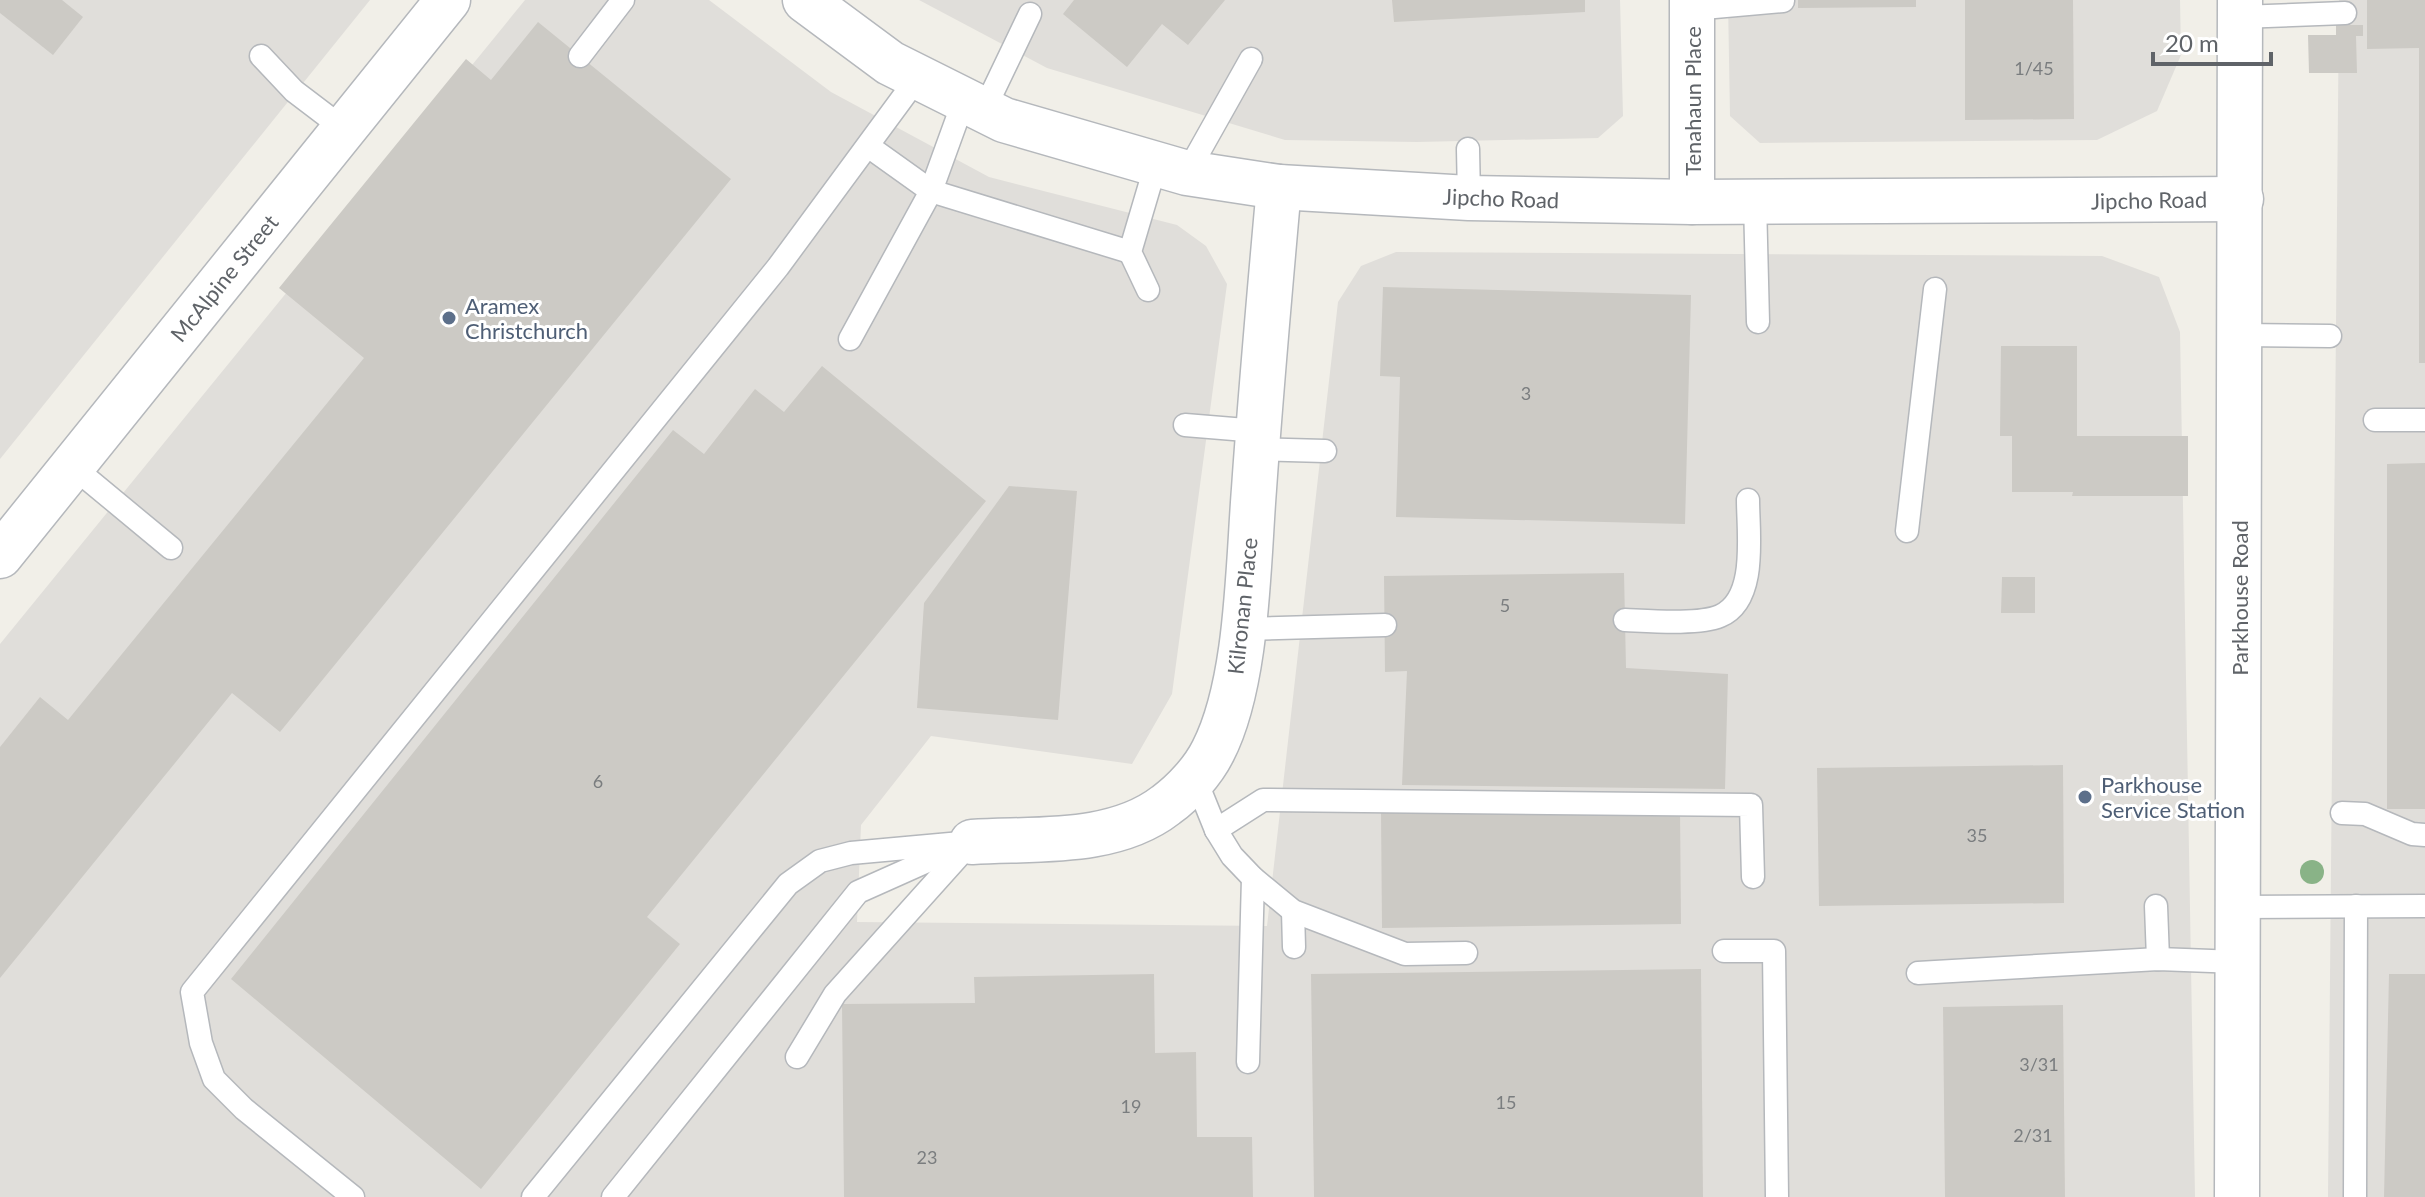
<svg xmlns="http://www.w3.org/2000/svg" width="2425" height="1197" font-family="Lato,sans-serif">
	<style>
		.industrial { fill: #e0deda }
		.building { fill: #cccac5 }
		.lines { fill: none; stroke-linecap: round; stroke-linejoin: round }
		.service-casing { stroke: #b5b8bc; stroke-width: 25 }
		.minor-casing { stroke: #b5b8bc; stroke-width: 47 }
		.tertiary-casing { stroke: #b5b8bc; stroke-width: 47 }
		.service { stroke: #fff; stroke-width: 22 }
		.minor { stroke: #fff; stroke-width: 44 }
		.tertiary { stroke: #fff; stroke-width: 44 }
		.tree { fill: #89b387 }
		.service-dot { fill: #5c6f8a; stroke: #fff; stroke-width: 3 }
		.labels { text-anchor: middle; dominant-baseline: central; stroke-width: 6; stroke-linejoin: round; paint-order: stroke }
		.number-label { font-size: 18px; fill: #7a7d7f }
		.street-label { font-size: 22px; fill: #5f6368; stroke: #fff }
		.service-label { font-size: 22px; fill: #4e5e75; stroke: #fff; text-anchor: start }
	</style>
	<rect width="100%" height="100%" fill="#f1efe8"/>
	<g class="industrial">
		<polygon points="0,0 370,0 0,459"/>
		<polygon points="525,0 709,0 831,92 989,177 1177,225 1206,246 1227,284 1172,694 1132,764 931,736 861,825 857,922 1267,926 1338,302 1361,266 1396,252 2102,256 2159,277 2180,332 2195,1197 0,1197 0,644"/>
		<polygon points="919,0 1620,0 1623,116 1598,138 1417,142 1285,140 1047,68"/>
		<polygon points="1728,0 2180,0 2181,55 2157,111 2097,140 1760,143 1730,116"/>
		<polygon points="2339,0 2425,0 2425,1197 2328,1197"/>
	</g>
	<g class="building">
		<polygon points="0,0 62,0 83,17 53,55 0,13"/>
		<polygon points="1074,0 1225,0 1188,45 1162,24 1127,67 1063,14"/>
		<polygon points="1392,0 1585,0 1585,12 1394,22"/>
		<polygon points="1798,0 1916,0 1916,7 1798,8"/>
		<polygon points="1965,0 2073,0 2074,119 1965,120"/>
		<polygon points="2367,0 2425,0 2425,363 2419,363 2419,48 2367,49"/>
		<polygon points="2336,20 2350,20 2350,25 2363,25 2363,36 2356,36 2357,73 2309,73 2308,35 2336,35"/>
		<polygon points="538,22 731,179 280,732 232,693 0,978 0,747 40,697 68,720 364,358 279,288 466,59 491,80"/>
		<polygon points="1383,287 1691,295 1685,524 1396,517 1400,377 1380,376"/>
		<polygon points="2001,346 2077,346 2077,436 2188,436 2188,496 2072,496 2073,492 2012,492 2012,436 2000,436"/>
		<polygon points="822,366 986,501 647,917 680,944 481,1189 231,979 673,430 704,454 755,389 784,412"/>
		<polygon points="2425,463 2425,809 2387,809 2387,464"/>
		<polygon points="1009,486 1077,491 1058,720 917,708 924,603"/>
		<polygon points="1624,573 1626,668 1728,674 1725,789 1402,785 1407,671 1385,672 1384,576"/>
		<polygon points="2002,577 2035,577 2035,613 2001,613"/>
		<polygon points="2063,765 2064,903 1819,906 1817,768"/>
		<polygon points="1680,808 1681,924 1382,928 1381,812"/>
		<polygon points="1701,969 1703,1197 1314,1197 1311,974"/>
		<polygon points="1154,974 1155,1053 1196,1052 1197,1137 1252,1137 1253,1197 844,1197 842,1004 975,1003 974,977"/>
		<polygon points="2389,974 2425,974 2425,1197 2384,1197"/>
		<polygon points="2063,1005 2065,1197 1945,1197 1943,1007"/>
	</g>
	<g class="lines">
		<defs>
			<g id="service">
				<polyline points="1692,9 1783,1"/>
				<polyline points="2240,17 2345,13"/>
				<polyline points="261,56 294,91 344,129"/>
				<polyline points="580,56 623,0"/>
				<polyline points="964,100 931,191 1130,252"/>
				<polyline points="984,110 1030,14"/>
				<polyline points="1468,149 1469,198"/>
				<polyline points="1187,173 1251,59"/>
				<polyline points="1755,201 1758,322"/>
				<polyline points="1148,290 1130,252 1156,164"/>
				<polyline points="2240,335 2330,336"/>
				<polyline points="850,339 931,191 868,146"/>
				<polyline points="2375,420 2425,420"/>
				<polyline points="1185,425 1258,431"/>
				<polyline points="1257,449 1325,451"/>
				<polyline points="72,466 171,548"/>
				<polyline points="1907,531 1935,289"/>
				<path d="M1625 620C1649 621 1699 625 1720 616 1758 600 1748 533 1748 500"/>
				<polyline points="1244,629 1385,625"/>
				<polyline points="1195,778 1216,830 1232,856 1253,878 1293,911 1405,954 1466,953"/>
				<polyline points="2342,813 2365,814 2412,834 2425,835"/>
				<polyline points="1216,830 1263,800 1751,805 1753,877"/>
				<polyline points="2156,906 2158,959"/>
				<polyline points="2238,907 2425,906"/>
				<polyline points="1293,911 1294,947"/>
				<polyline points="1724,951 1774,951 1777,1197"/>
				<polyline points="1918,973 2158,959 2238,962"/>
				<polyline points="797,1057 835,994 966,848"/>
				<polyline points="1248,1062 1253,878"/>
				<polyline points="353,1197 244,1109 214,1079 201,1043 192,992 778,267 918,77"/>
				<polyline points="533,1197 788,884 820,861 851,853 972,842"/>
				<polyline points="613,1197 858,892 952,850"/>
				<polyline points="2355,1197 2356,906"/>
			</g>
			<g id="minor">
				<polyline points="805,0 890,63 1004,120 1187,173 1279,187 1469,198 1692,202 2241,199"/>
				<polyline points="1692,202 1692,0"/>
				<polyline points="0,556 448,0"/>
				<path d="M972 842C1035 838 1113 846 1166 805 1184 792 1203 771 1213 751 1248 683 1248 565 1254 489 1261 388 1270 287 1279 187"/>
			</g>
			<polyline id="tertiary" points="2237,1197 2240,0"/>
		</defs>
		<use href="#service" class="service-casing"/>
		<use href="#minor" class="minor-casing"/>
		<use href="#tertiary" class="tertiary-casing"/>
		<use href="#service" class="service"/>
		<use href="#minor" class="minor"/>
		<use href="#tertiary" class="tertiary"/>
	</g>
	<circle class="tree" cx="2312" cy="872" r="12"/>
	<g class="service-dot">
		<circle cx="449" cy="318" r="8"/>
		<circle cx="2085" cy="797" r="8"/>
	</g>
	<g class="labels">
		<g class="number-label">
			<text x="2034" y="68">1/45</text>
			<text x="1526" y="393">3</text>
			<text x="1505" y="605">5</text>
			<text x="598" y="781">6</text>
			<text x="1977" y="835">35</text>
			<text x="2039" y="1064">3/31</text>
			<text x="1506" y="1102">15</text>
			<text x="1131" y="1106">19</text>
			<text x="2033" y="1135">2/31</text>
			<text x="927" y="1157">23</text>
		</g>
		<g class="street-label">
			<text transform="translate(1692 101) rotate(-90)">Tenahaun Place</text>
			<text transform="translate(1501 198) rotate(2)">Jipcho Road</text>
			<text transform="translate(2149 200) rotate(-1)">Jipcho Road</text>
			<text transform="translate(224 278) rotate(-51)">McAlpine Street</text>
			<text transform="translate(2239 598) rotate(-90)">Parkhouse Road</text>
			<text transform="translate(1242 606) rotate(-84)">Kilronan Place</text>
		</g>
		<g class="service-label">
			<text x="465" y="305">Aramex<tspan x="465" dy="25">Christchurch</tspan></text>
			<text x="2101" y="784">Parkhouse<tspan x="2101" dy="25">Service Station</tspan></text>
		</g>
	</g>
	<path d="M2153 52v12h118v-12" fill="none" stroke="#5f6368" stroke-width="4"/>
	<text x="2165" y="52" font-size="24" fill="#5f6368" stroke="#ffffff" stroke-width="6" paint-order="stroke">20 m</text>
</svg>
